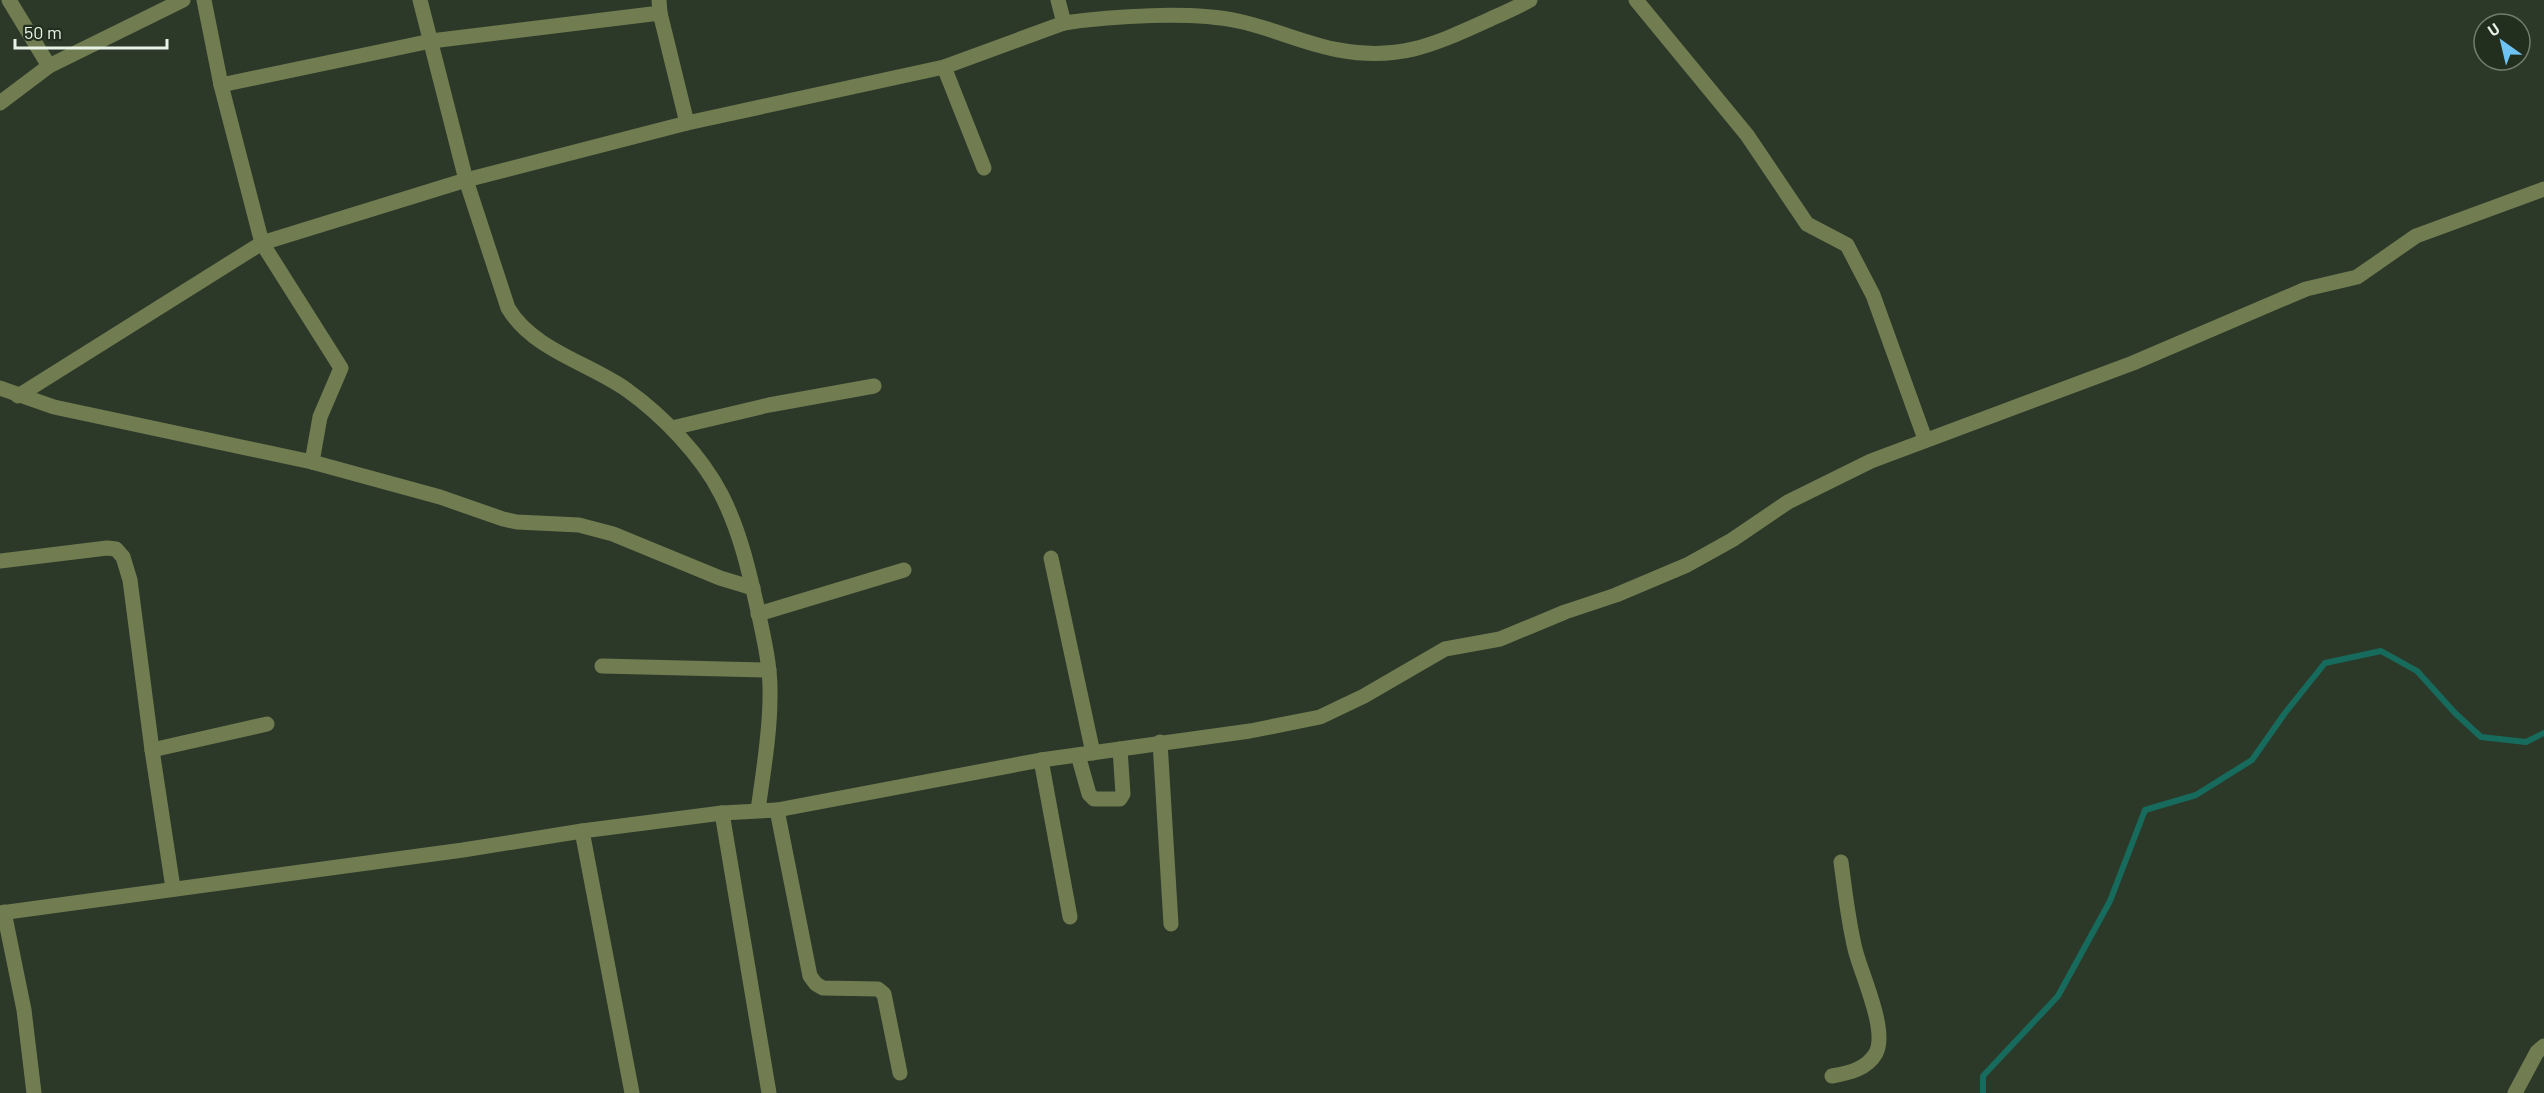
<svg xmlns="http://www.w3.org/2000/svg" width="2544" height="1093" font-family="Barlow,sans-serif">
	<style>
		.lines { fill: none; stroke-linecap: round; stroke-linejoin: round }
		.stream { stroke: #176b5d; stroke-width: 6 }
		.minor { stroke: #717c51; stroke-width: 15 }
	</style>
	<rect width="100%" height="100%" fill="#2c3929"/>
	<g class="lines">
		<polyline class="stream" points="1983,1093 1983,1076 2058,996 2110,901 2145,810 2196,795 2252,760 2285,713 2325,663 2381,651 2417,671 2455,713 2481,737 2526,742 2544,733"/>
		<g class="minor">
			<polyline points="9,0 49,66"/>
			<polyline points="204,0 221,85 262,243 341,368 320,417 312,462"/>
			<path d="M420 0 466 180 508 308C533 350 589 363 627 390 662 415 701 455 721 494 740 531 749 571 758 611 764 639 771 668 770 697 770 734 763 773 758 810"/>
			<path d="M1058 0 1064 23C1112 16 1191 11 1238 21 1272 28 1305 44 1339 50 1398 61 1433 45 1484 22 1499 15 1516 8 1530 0"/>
			<polyline points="1636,0 1747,135 1807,224 1847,245 1873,295 1925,439"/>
			<polyline points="660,13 687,123"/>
			<polyline points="944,67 984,168"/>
			<polyline points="221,85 431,41 660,13 659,0"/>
			<polyline points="0,103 49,66 183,0"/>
			<polyline points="0,388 54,407 312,462 440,497 503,519 517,522 579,525 613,534 720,578 753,588"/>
			<polyline points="18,396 262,243 466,180 687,123 944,67 1064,23"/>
			<polyline points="672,428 769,405 874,386"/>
			<polyline points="1051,558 1093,753"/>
			<polyline points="0,561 107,548 116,549 123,557 130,580 152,750"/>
			<polyline points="758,614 904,570"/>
			<polyline points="602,666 769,670"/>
			<polyline points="1160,742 1171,924"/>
			<polyline points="1078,755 1089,794 1094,799 1120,799 1123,794 1120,749"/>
			<polyline points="1041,760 1070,917"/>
			<polyline points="777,810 810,976 816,984 823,988 878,989 884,994 900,1073"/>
			<polyline points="722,813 769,1093"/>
			<polyline points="582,831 632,1093"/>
			<polyline points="173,888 152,750 267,724"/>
			<polyline points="4,912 24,1010 34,1093"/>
			<polyline points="0,913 463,850 582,831 722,813 777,810 1041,760 1250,731 1320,717 1364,696 1445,649 1500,639 1565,612 1616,595 1687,565 1732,540 1788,502 1871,461 2133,363 2306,289 2357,277 2416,236 2544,189"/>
			<path d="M1832 1076C1849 1073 1867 1069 1876 1053 1888 1030 1861 974 1855 949 1848 920 1845 891 1841 862"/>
			<polyline points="2515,1093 2537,1052 2544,1046"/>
		</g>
	</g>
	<g transform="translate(2502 42) rotate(326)"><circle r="28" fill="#222f1f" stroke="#727d6f" stroke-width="1.5"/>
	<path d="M0-4.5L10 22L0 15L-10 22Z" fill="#6fc2f4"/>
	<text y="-9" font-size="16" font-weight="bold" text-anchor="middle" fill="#e9f2e7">U</text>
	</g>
	<path d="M15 39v9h152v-9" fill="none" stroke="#e9f2e7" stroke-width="3"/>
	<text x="24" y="39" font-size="18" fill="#e9f2e7" stroke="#222f1f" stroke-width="4.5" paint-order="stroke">50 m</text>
</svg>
